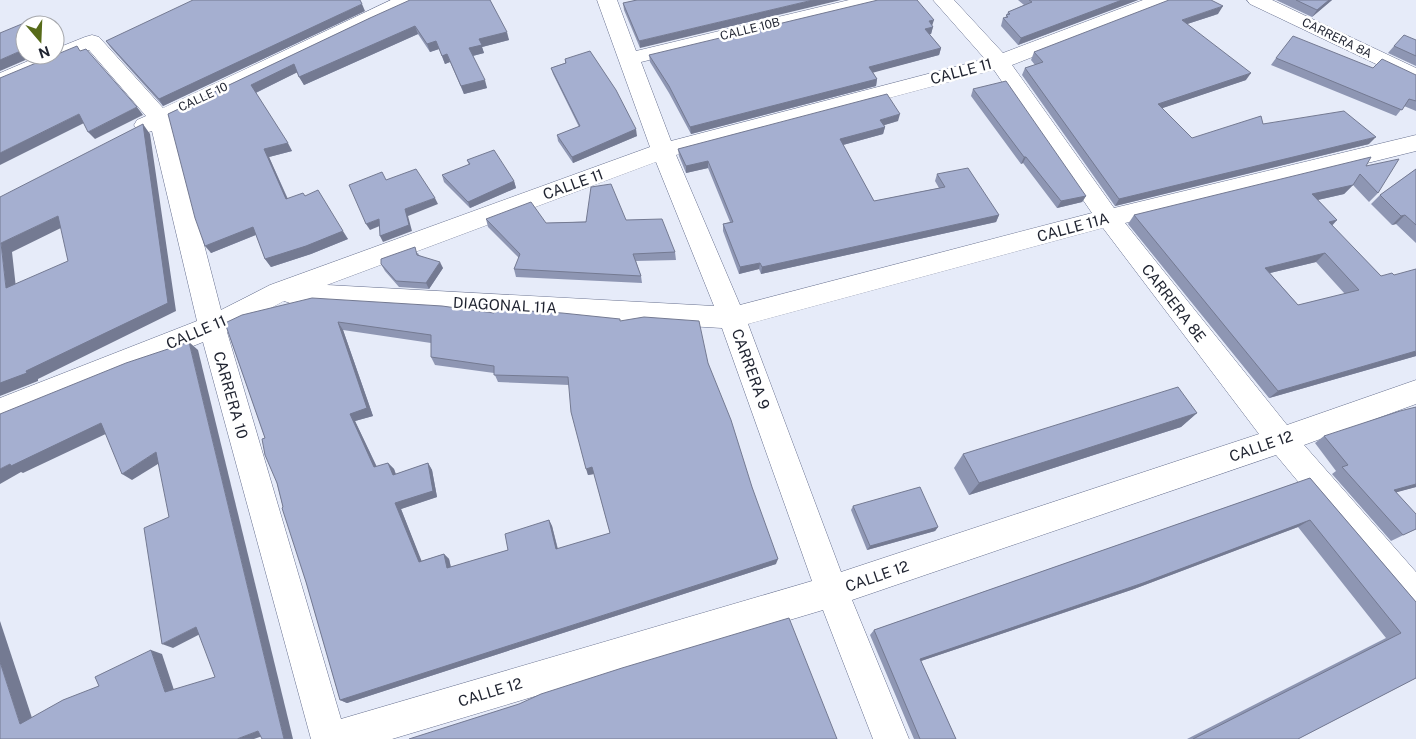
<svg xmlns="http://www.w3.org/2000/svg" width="1416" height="739" font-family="'Public Sans',sans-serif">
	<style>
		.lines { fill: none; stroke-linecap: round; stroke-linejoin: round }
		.minor-casing { stroke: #666f8e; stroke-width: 1 }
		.minor { fill: #fff; fill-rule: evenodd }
		.wall { fill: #8e96b3; fill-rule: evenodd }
		.shaded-wall { fill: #747a92 }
		.building { fill: #a5afd0; stroke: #747a92; fill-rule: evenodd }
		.labels { text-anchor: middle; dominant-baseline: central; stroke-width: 5; stroke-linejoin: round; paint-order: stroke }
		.far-street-label { font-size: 12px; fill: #1f2330; stroke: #fff }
		.street-label { font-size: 15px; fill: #1f2330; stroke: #fff }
	</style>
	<rect width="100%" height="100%" fill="#e6ebf9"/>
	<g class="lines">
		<defs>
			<g id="minor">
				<path d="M391 0H417L414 4 172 121 221 310 270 285 650 147 597 0H617L636 51 849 0H883L880 4 641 62 671 141 985 59 933 0H954L1003 53 1143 0H1171L1168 4 1012 65 1114 208 1416 135V151L1125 223 1287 425 1416 380V404L1304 445 1416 572V613L1404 609 1276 455 852 600 909 739H873L823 610 392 739H311L203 342 0 424V398L197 321 152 131 145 133 137 130 134 125 137 120 146 116 89 50 0 88V73L42 55H55V49L85 37 92 35 99 37 163 108ZM994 70 1092 213 740 305 676 155ZM656 162 714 306 327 285ZM1103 228 1259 434 841 572 748 324ZM284 301 290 303 722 328 812 581 341 719 227 332Z"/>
				<polygon points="1247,0 1272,0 1416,68 1416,83 1250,4"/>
			</g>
		</defs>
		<use href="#minor" class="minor-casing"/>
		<use href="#minor" class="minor"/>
	</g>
	<g class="wall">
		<polygon points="637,0 640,48 624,10 623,3"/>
		<polygon points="1018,0 1138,0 1018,45 1001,26 1003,18 1005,18 1008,12 1024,5"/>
		<polygon points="1276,0 1332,0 1312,17"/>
		<polygon points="491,2 509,40 482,47 484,53 473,56 487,88 464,94 450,62 445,64 439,49 430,52 418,34 304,85 297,72 256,93 292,151 269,157 288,199 305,196 348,239 311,254 271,267 265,259 256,235 211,253 168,114 370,18"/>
		<polygon points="365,11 163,106 111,48 106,41"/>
		<polygon points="1218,14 1187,24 1246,80 1162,108 1192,138 1263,124 1369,144 1115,206 1022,75 1025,68 1035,65 1031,60 1034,52"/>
		<polygon points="933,26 931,34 929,34 941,48 939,55 873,72 877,79 876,86 691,134 669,93 650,62 649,55"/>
		<polygon points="1416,40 1416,66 1388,53 1394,46"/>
		<polygon points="1276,58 1373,68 1416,75 1416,111 1404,106 1396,116 1271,65"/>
		<polygon points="565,59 637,136 573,163 558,141 557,135 579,127 553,74 551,68 565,63"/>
		<polygon points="973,89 1086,196 1082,202 1057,208 1023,163 1021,164 971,96"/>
		<polygon points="898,121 884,125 885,127 883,134 843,145 874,201 939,188 935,181 937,174 999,215 996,222 761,274 759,269 739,274 723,231 723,224 730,222 708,168 686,173 679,156 678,149"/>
		<polygon points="467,160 514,181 516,188 470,208 444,182 442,175 469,165"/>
		<path d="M1366 166 1378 193 1369 202 1353 185 1344 194 1318 200 1337 220 1332 226 1381 276 1394 275 1416 356 1269 398 1128 224 1134 215ZM1316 262 1345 294 1298 305 1270 273Z"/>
		<polygon points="1416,169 1416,243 1396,224 1392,225 1371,204 1380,195"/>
		<polygon points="486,219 546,223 626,220 675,252 676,260 636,261 641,276 642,283 516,277 514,269 519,258 488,227"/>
		<polygon points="418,253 419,255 443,268 429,289 399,287 385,271 381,264"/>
		<path d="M494 313 620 321 708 363 776 564 347 703 340 700 306 582 283 507 265 438 225 323ZM343 330 431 343V357L435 365 494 373 498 382 569 385 588 475 594 474 610 533 558 549 552 526 549 520 508 550 451 567 449 559 444 554 421 561 401 509 437 497 432 470 428 463 396 474 394 469 388 463 377 467 355 421 373 416Z"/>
		<polygon points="1197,413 1181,427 969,495 954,468 963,454"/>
		<polygon points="1324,436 1416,487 1396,492 1416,529 1391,541 1332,474 1336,471 1315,443"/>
		<polygon points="1310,478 1416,602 1416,678 1298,739 1187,739 1386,638 1298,527 1134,589 921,661 956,739 914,739 870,635 874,630"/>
		<polygon points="853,506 938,527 935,531 867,550 851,510"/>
	</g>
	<g class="shaded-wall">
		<polygon points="813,0 841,0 640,48 639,41"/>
		<polygon points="1122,0 1138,0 1018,45 1021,38"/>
		<polygon points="1329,0 1332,0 1312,17 1317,10"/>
		<polygon points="362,4 365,11 163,106 159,99"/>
		<polygon points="1223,6 1218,14 1178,27 1182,20"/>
		<polygon points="934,20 932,26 929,21"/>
		<polygon points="415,26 418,34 304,85 299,77"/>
		<polygon points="933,27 931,34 923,36 925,29"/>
		<polygon points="507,32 509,40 482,47 484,53 472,56 469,48 479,39"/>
		<polygon points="436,41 439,49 430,52 427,44"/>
		<polygon points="941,48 939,55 868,74 869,67"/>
		<polygon points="25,49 25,55 37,55 0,71 0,60"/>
		<polygon points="447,54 450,62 445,64 442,56"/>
		<polygon points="294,64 298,72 255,93 251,85"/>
		<polygon points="1251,73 1246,80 1154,111 1158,104"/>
		<polygon points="877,79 876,86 691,134 690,127"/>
		<polygon points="485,80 487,88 464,94 461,86"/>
		<polygon points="137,107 143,115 95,139 88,132"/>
		<polygon points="79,114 86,122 0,165 0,153"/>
		<polygon points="900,114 898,121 878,127 880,120"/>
		<polygon points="143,124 150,134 176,311 38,379 38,381 0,396 0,383 26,371"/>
		<polygon points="885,127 883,134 839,146 840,139"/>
		<polygon points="636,129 637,136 573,163 572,157"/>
		<polygon points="1376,137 1369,144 1115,206 1119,199"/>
		<polygon points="288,143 292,151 269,157 291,207 286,199 264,149"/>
		<polygon points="1024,157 1026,157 1023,163 1021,164"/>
		<polygon points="708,161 708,168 686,173 686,166"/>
		<polygon points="514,181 516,188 470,208 468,202"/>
		<polygon points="1353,185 1344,194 1304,203 1312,194"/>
		<polygon points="1086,196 1082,202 1057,208 1061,201"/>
		<polygon points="435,198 438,204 408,216 412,231 383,242 380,236 405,209"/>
		<polygon points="999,215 996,222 761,274 762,267"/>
		<polygon points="1405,215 1396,224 1392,225 1401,216"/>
		<polygon points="58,216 67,225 12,252 17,297 6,288 1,243"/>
		<polygon points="379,219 382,225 370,230 366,224"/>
		<polygon points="1337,220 1328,229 1329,222"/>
		<polygon points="253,227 258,234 211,253 205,246"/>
		<polygon points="343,231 348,239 311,254 271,267 265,259"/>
		<polygon points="1325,253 1316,262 1257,276 1265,268"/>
		<polygon points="440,262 443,268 429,289 426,283"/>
		<polygon points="760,263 759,269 739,274 740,267"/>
		<polygon points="338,322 343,330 373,416 355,421 380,474 374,467 350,414"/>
		<polygon points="189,342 198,350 293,739 284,739"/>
		<polygon points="1416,351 1416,356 1269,398 1278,391"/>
		<polygon points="1197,413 1181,427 969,495 979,483"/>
		<polygon points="101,423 112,431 23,473 21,472 0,484 0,469 10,464"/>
		<polygon points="156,452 166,459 132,480 122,474"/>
		<polygon points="388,463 394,469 398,482 393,475"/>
		<polygon points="428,463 432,470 437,497 401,509 424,567 419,562 395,503"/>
		<polygon points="592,467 594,474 588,475 586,469"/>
		<polygon points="1416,484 1416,487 1383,496 1394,490"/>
		<polygon points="549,520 552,526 559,555 556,549"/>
		<polygon points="1310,520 1298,527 1134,589 915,663 920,659"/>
		<polygon points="938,527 935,531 867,550 870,546"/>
		<polygon points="444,554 449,559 452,573 447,568"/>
		<polygon points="778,559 776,564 347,703 340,700"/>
		<polygon points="0,621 35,727 20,724 0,662"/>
		<polygon points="196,627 206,631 173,648 162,644"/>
		<polygon points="151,650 162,654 176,696 165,692"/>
		<polygon points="258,731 268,734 254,739 237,739"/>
	</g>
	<g class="building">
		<polygon points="193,0 360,0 362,4 159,99 106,41"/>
		<polygon points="410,0 490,0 507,32 479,39 482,45 469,48 485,80 461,86 447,54 442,56 436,41 427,44 415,26 299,77 294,64 251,85 288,143 264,149 286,199 303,193 305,196 318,190 343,231 306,246 265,259 253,227 205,246 195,218 168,114 370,18"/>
		<polygon points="637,0 813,0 639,41 623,3"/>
		<polygon points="878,0 917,0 934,20 929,21 933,27 925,29 941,48 869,67 877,79 690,127 669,86 649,55"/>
		<polygon points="1029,0 1122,0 1021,38 1003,18 1008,17 1006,15 1010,14 1008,12 1032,2"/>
		<polygon points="1169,0 1211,0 1223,6 1182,20 1251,73 1158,104 1192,138 1261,116 1263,124 1344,111 1376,137 1119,199 1025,68 1043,62 1034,52"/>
		<polygon points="1296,0 1329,0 1317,10"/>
		<polygon points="29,21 32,25 25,25 25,49 0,60 0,33"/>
		<polygon points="1404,35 1416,40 1416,56 1394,46"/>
		<polygon points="1293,36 1373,68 1382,59 1416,75 1416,101 1409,99 1402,110 1276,58"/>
		<polygon points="77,46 80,51 86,49 137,107 88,132 79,114 0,153 0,78"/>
		<polygon points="590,51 616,90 636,129 572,157 557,135 580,126 551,68 566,63 565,59"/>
		<polygon points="1006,81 1086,196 1061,201 1026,157 1024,157 973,89"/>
		<polygon points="887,94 900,114 880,120 885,127 840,139 874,201 945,187 937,174 968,168 999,215 762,267 760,263 740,267 723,224 733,222 708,161 686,166 678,149"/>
		<path d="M143 124 168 303 26 371 27 373 0 383V197ZM58 216 68 261 6 288 1 243Z"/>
		<polygon points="494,150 514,181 468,202 442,175 470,164 467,160"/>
		<path d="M1371 157 1366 166 1399 159 1378 193 1360 174 1353 185 1312 194 1337 220 1329 222 1381 276 1392 273 1394 275 1416 269V351L1278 391 1134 215ZM1325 253 1359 290 1298 305 1265 268Z"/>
		<polygon points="416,169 435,198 405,209 409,225 380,236 379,219 366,224 349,185 382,172 386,180"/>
		<polygon points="1416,169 1416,225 1405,215 1401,216 1380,195"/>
		<polygon points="611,184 626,220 662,219 675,252 633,254 641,276 514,269 520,254 486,219 531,202 546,223 586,222 591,187"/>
		<polygon points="415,247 417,255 440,262 426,283 396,281 381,264 381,259"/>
		<path d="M312 298 442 306 494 313 496 309 562 313 620 319V321L644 317 699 321 708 363 731 420 752 487 778 559 340 700 306 582 282 508 283 507 277 483 265 455 262 439 265 438 225 323 242 315ZM338 322 431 335V357L494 366V375L568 377 571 412 586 469 592 467 610 533 556 549 549 520 505 534 508 550 447 568 444 554 419 562 395 503 433 491 428 463 393 475 388 463 374 467 350 414 367 408Z"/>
		<polygon points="189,342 284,739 262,739 258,731 237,739 0,739 0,662 20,724 63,700 99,686 95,677 151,650 165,692 215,677 196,627 162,644 144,528 169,517 156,452 122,474 101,423 11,466 10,464 0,469 0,414 126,363"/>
		<polygon points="1178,387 1197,413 979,483 963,454"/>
		<polygon points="1416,407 1416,484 1394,490 1416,514 1416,529 1403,535 1342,467 1348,465 1324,436 1400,411"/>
		<polygon points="1310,478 1416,602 1416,678 1298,739 1193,739 1401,633 1310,520 1143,583 920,659 956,739 920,739 874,630"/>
		<polygon points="920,487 938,527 870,546 853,506"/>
		<polygon points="789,618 837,739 409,739 519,704 541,694 622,668"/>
	</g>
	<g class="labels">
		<g class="far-street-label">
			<text transform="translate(750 29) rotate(-14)">CALLE 10B</text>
			<text transform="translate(1337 38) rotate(26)">CARRERA 8A</text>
			<text transform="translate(203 97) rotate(-25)">CALLE 10</text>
		</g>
		<g class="street-label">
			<text transform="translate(961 71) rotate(-15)">CALLE 11</text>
			<text transform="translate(573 184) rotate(-20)">CALLE 11</text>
			<text transform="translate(1073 227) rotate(-15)">CALLE 11A</text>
			<text transform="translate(1174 303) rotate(52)">CARRERA 8E</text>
			<text transform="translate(505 305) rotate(3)">DIAGONAL 11A</text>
			<text transform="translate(196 332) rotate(-23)">CALLE 11</text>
			<text transform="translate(751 369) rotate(70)">CARRERA 9</text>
			<text transform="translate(231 395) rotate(74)">CARRERA 10</text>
			<text transform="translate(1261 446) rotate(-19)">CALLE 12</text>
			<text transform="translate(877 576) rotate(-19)">CALLE 12</text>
			<text transform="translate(490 692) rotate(-17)">CALLE 12</text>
		</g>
	</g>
	<g transform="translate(40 40) rotate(161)"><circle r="24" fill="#ffffff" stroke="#a5a7ac"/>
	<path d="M0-4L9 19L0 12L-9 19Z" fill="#576b19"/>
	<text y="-8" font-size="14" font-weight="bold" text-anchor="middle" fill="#1f2330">N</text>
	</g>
</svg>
